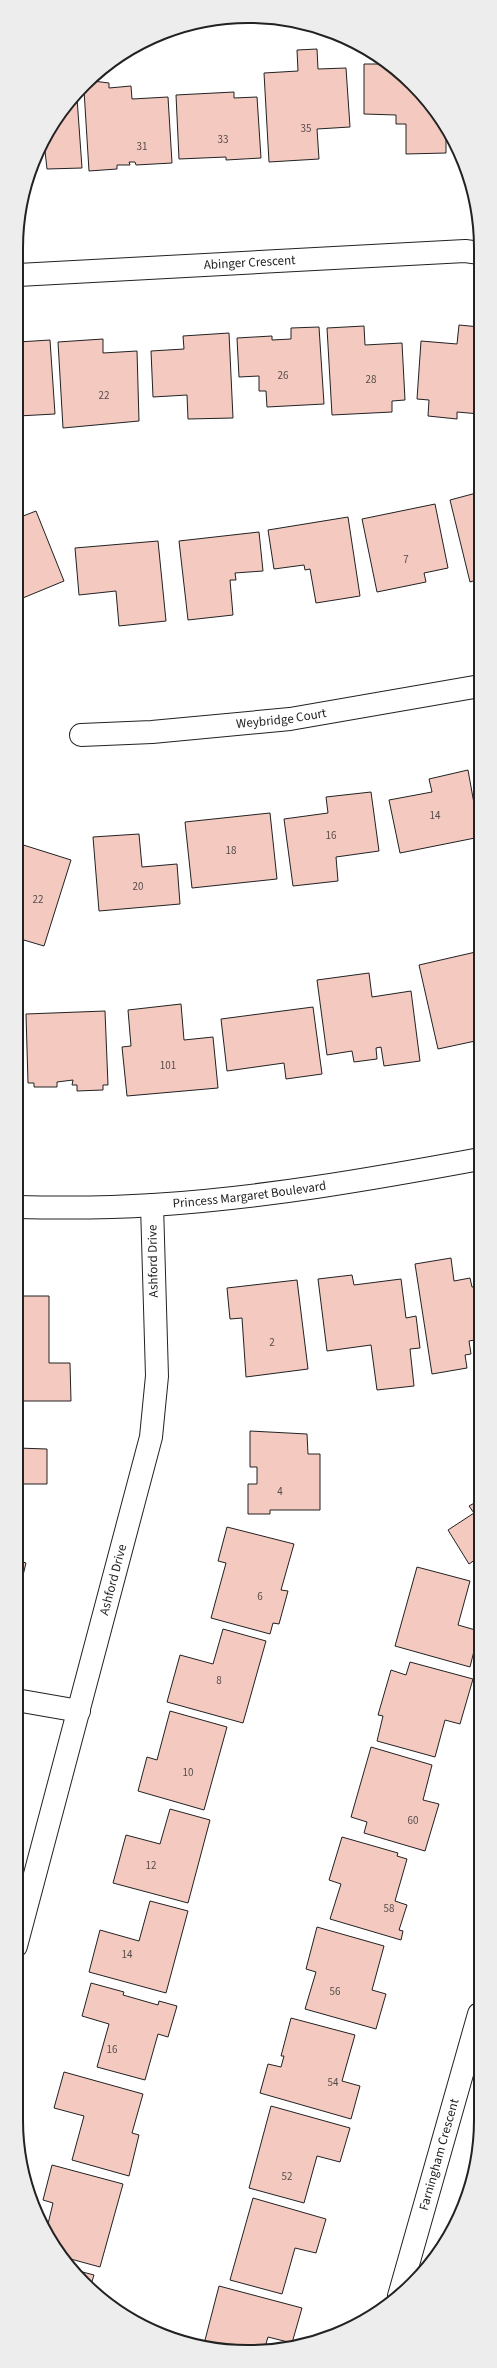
<svg xmlns="http://www.w3.org/2000/svg" width="497" height="2368" font-family="'Source Sans 3',sans-serif">
	<style>
		.building { fill: #f3c9c0; stroke: #222 }
		.lines { fill: none; stroke-linecap: round; stroke-linejoin: round }
		.street-casing { stroke: #222; stroke-width: 24 }
		.secondary-casing { stroke: #222; stroke-width: 24 }
		.street { stroke: #fff; stroke-width: 22 }
		.secondary { stroke: #fff; stroke-width: 22 }
		.labels { text-anchor: middle; dominant-baseline: central; stroke-width: 3; stroke-linejoin: round; paint-order: stroke }
		.number-label { font-size: 11px; fill: #564c4a }
		.street-label { font-size: 13px; fill: #222; stroke: #fff }
		.rim { fill: none; stroke: #222; stroke-width: 2 }
	</style>
	<rect width="100%" height="100%" fill="#fff"/>
	<g class="building">
		<polygon points="317,49 318,69 346,68 350,127 317,129 319,159 269,162 264,73 298,71 297,50"/>
		<polygon points="364,64 385,64 413,84 446,131 446,153 406,154 406,124 396,124 396,115 364,114"/>
		<polygon points="93,81 109,83 109,88 131,86 132,99 168,97 172,163 136,165 135,162 129,162 130,165 117,165 117,169 89,171 84,90"/>
		<polygon points="234,92 234,98 257,97 261,158 226,160 226,157 179,159 176,95"/>
		<polygon points="77,98 82,168 47,169 44,142 47,132"/>
		<polygon points="459,325 480,327 480,414 457,412 457,419 428,416 429,400 417,399 421,341 457,344"/>
		<polygon points="364,326 365,345 402,343 405,400 392,401 392,412 332,415 327,328"/>
		<polygon points="319,327 324,404 267,407 266,391 259,391 259,376 239,377 237,338 272,336 272,340 291,339 291,328"/>
		<polygon points="229,333 233,418 188,419 187,395 153,397 151,351 184,349 183,336"/>
		<polygon points="103,339 103,353 137,351 139,421 63,428 58,342"/>
		<polygon points="50,340 55,414 18,416 18,342"/>
		<polygon points="480,492 480,579 470,582 450,500"/>
		<polygon points="435,504 448,568 424,573 426,582 377,592 362,519"/>
		<polygon points="36,511 64,581 18,600 18,518"/>
		<polygon points="348,517 360,596 316,603 310,569 305,570 304,565 274,569 268,530"/>
		<polygon points="259,532 263,571 235,573 236,580 230,580 233,615 188,620 179,541"/>
		<polygon points="158,541 166,621 119,626 116,591 79,595 75,548"/>
		<polygon points="468,770 480,837 400,853 389,800 432,792 429,779"/>
		<polygon points="371,792 379,851 336,857 338,881 293,886 284,819 328,813 326,797"/>
		<polygon points="270,813 277,879 192,888 185,822"/>
		<polygon points="139,834 142,867 177,864 180,904 99,911 93,837"/>
		<polygon points="17,843 71,860 44,946 17,938"/>
		<polygon points="480,951 480,1040 438,1049 419,965"/>
		<polygon points="369,973 372,997 411,991 420,1061 384,1066 381,1047 376,1048 377,1059 354,1062 352,1051 327,1055 317,980"/>
		<polygon points="181,1004 184,1040 213,1037 218,1088 127,1096 122,1047 131,1046 128,1010"/>
		<polygon points="313,1007 322,1074 286,1079 284,1063 227,1071 221,1019"/>
		<polygon points="105,1011 108,1085 103,1085 103,1090 77,1091 77,1085 72,1085 73,1080 57,1082 57,1087 34,1087 34,1083 28,1083 26,1014"/>
		<polygon points="451,1258 454,1281 470,1278 472,1287 480,1286 480,1339 469,1341 471,1354 465,1355 467,1368 432,1374 415,1264"/>
		<polygon points="352,1275 354,1285 401,1279 406,1318 416,1316 420,1348 410,1349 414,1386 377,1390 371,1345 327,1351 318,1279"/>
		<polygon points="297,1280 308,1369 246,1377 242,1318 230,1319 227,1288"/>
		<polygon points="17,1296 49,1296 49,1363 70,1363 71,1401 17,1401"/>
		<polygon points="250,1431 307,1434 308,1454 320,1454 320,1510 270,1510 270,1514 248,1514 248,1484 257,1484 257,1467 250,1467"/>
		<polygon points="17,1448 47,1449 47,1484 17,1484"/>
		<polygon points="480,1500 479,1557 469,1564 448,1530 474,1513 469,1506"/>
		<polygon points="227,1527 294,1544 281,1590 288,1591 279,1624 273,1623 270,1634 211,1618 226,1563 218,1561"/>
		<polygon points="17,1560 26,1563 17,1600"/>
		<polygon points="417,1567 470,1581 458,1625 479,1631 470,1667 395,1646"/>
		<polygon points="223,1629 266,1641 243,1723 167,1702 180,1655 213,1664"/>
		<polygon points="410,1662 473,1679 460,1724 445,1720 435,1757 377,1741 383,1716 378,1715 391,1670 406,1675"/>
		<polygon points="170,1711 227,1727 204,1810 138,1791 147,1757 157,1760"/>
		<polygon points="371,1747 432,1765 423,1800 439,1804 425,1851 364,1833 367,1822 351,1817"/>
		<polygon points="170,1809 210,1820 188,1903 113,1883 126,1835 160,1844"/>
		<polygon points="342,1837 398,1853 397,1856 407,1859 395,1901 407,1905 399,1930 403,1931 401,1940 330,1919 341,1884 329,1880"/>
		<polygon points="150,1901 188,1911 166,1993 89,1972 100,1930 139,1941"/>
		<polygon points="317,1927 384,1946 372,1990 386,1994 376,2029 305,2009 316,1972 306,1969"/>
		<polygon points="91,1983 124,1992 123,1995 158,2005 159,2001 177,2006 168,2037 158,2034 145,2080 97,2067 109,2024 82,2016"/>
		<polygon points="291,2018 355,2035 342,2081 360,2086 351,2119 260,2093 268,2064 281,2067 284,2056 281,2056"/>
		<polygon points="64,2072 143,2094 132,2133 139,2135 129,2176 72,2160 84,2116 54,2108"/>
		<polygon points="271,2106 350,2128 340,2162 317,2156 304,2203 249,2188"/>
		<polygon points="52,2165 123,2184 100,2267 67,2258 47,2228 53,2203 43,2200"/>
		<polygon points="253,2198 326,2219 316,2253 295,2248 282,2294 230,2280"/>
		<polygon points="75,2270 94,2275 90,2288 84,2284"/>
		<polygon points="219,2286 302,2308 292,2343 268,2337 265,2347 234,2352 204,2344"/>
	</g>
	<g class="lines">
		<defs>
			<g id="street">
				<path id="s1" d="M18 275 465 251 480 253"/>
				<path id="s2" d="M81 735 152 732 290 719 480 686"/>
				<polyline points="16,1700 79,1711"/>
				<path id="s3" d="M16 1946 151 1437 157 1376 152 1205"/>
				<path id="s4" d="M399 2296 479 2014"/>
			</g>
			<g id="secondary">
				<path id="s5" d="M17 1207C62 1208 108 1208 153 1205 263 1198 372 1179 480 1159"/>
			</g>
		</defs>
		<use href="#street" class="street-casing"/>
		<use href="#secondary" class="secondary-casing"/>
		<use href="#street" class="street"/>
		<use href="#secondary" class="secondary"/>
	</g>
	<g class="labels">
		<g class="number-label">
			<text x="306" y="128">35</text>
			<text x="223" y="139">33</text>
			<text x="142" y="146">31</text>
			<text x="283" y="375">26</text>
			<text x="371" y="379">28</text>
			<text x="104" y="395">22</text>
			<text x="406" y="559">7</text>
			<text x="435" y="815">14</text>
			<text x="331" y="835">16</text>
			<text x="231" y="850">18</text>
			<text x="138" y="886">20</text>
			<text x="38" y="899">22</text>
			<text x="168" y="1065">101</text>
			<text x="272" y="1342">2</text>
			<text x="280" y="1491">4</text>
			<text x="260" y="1596">6</text>
			<text x="219" y="1680">8</text>
			<text x="188" y="1772">10</text>
			<text x="413" y="1820">60</text>
			<text x="151" y="1865">12</text>
			<text x="389" y="1908">58</text>
			<text x="127" y="1954">14</text>
			<text x="335" y="1991">56</text>
			<text x="112" y="2049">16</text>
			<text x="333" y="2082">54</text>
			<text x="287" y="2176">52</text>
		</g>
		<g class="street-label">
			<text stroke="none"><textPath href="#s1" startOffset="232">Abinger Crescent</textPath></text>
			<text stroke="none"><textPath href="#s2" startOffset="201">Weybridge Court</textPath></text>
			<text stroke="none"><textPath href="#s5" startOffset="233">Princess Margaret Boulevard</textPath></text>
			<text transform="translate(153 1261) rotate(-91)">Ashford Drive</text>
			<text stroke="none"><textPath href="#s3" startOffset="379">Ashford Drive</textPath></text>
			<text stroke="none"><textPath href="#s4" startOffset="147">Farningham Crescent</textPath></text>
		</g>
	</g>
	<path d="M0 0H497V2368H0ZM248 23H249A225 225 0 0 1 474 248V2120A225 225 0 0 1 249 2345H248A225 225 0 0 1 23 2120V248A225 225 0 0 1 248 23Z" fill="#ededed" fill-rule="evenodd"/>
	<path class="rim" d="M248 23H249A225 225 0 0 1 474 248V2120A225 225 0 0 1 249 2345H248A225 225 0 0 1 23 2120V248A225 225 0 0 1 248 23Z"/>
</svg>
